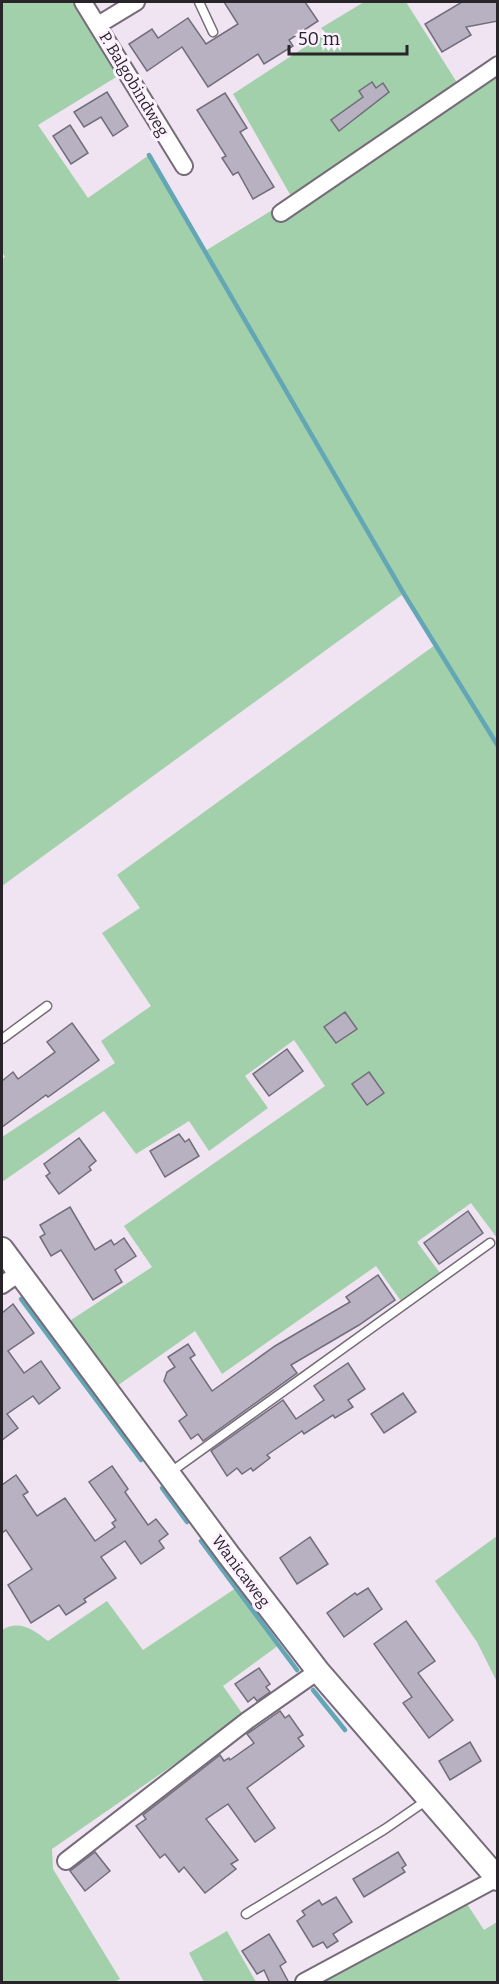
<svg xmlns="http://www.w3.org/2000/svg" width="499" height="1984" font-family="Bitter,serif">
	<style>
		.green { fill: #a1d0aa }
		.lines { fill: none; stroke-linecap: round; stroke-linejoin: round }
		.stream { stroke: #63a6b6; stroke-width: 4.5 }
		.building { fill: #b7b1c1; stroke: #726d7b; stroke-width: 1.5 }
		.lane-casing { stroke: #766b78; stroke-width: 11 }
		.street-casing { stroke: #766b78; stroke-width: 20 }
		.secondary-casing { stroke: #766b78; stroke-width: 26 }
		.lane { stroke: #fff; stroke-width: 8 }
		.street { stroke: #fff; stroke-width: 16 }
		.secondary { stroke: #fff; stroke-width: 22 }
		.labels { text-anchor: middle; dominant-baseline: central; stroke-width: 6; stroke-linejoin: round; paint-order: stroke }
		.street-label { font-size: 16px; fill: #282429; stroke: #fdf1ff }
	</style>
	<rect width="100%" height="100%" fill="#f0e4f2"/>
	<g class="green">
		<polygon points="2,2 72,2 118,76 38,125 88,198 149,155 205,251 292,198 233,94 325,34 321,28 364,2 406,2 463,92 497,70 497,1238 471,1203 417,1242 440,1273 401,1301 376,1266 222,1374 195,1331 117,1386 68,1322 152,1267 124,1226 325,1086 294,1040 245,1076 268,1108 209,1151 189,1121 136,1154 104,1111 2,1182 2,1137 115,1063 101,1041 151,1006 102,933 140,908 117,875 435,645 403,594 2,886 2,260 5,257 2,252"/>
		<polygon points="497,1536 497,1682 477,1642 435,1581"/>
		<path d="M236 1588 279 1645 223 1686 244 1716 52 1849 53 1869 120 1979 114 1982H2V1630C19 1619 34 1630 48 1641L107 1601 143 1650Z"/>
		<polygon points="465,1901 484,1930 497,1922 497,1982 316,1982"/>
		<polygon points="227,1931 256,1982 204,1982 189,1953"/>
	</g>
	<g class="lines">
		<g class="stream">
			<polyline points="149,155 404,594 498,746"/>
			<polyline points="21,1299 141,1460"/>
			<polyline points="162,1488 187,1522"/>
			<polyline points="201,1541 297,1670"/>
			<polyline points="313,1690 345,1730"/>
		</g>
	</g>
	<g class="building">
		<polygon points="224,2 305,2 318,21 289,40 293,46 264,64 258,54 208,87 182,47 147,71 129,44 152,29 158,38 188,18 206,44 238,24"/>
		<polygon points="462,2 498,2 498,21 466,27 471,35 442,52 425,24"/>
		<polygon points="372,82 376,88 383,83 389,92 339,131 331,120 363,97 359,91"/>
		<polygon points="107,92 128,126 113,136 101,117 84,127 74,112"/>
		<polygon points="225,93 247,128 240,132 274,187 253,199 238,172 233,175 222,158 226,156 197,110"/>
		<polygon points="70,125 88,153 71,164 53,136"/>
		<polygon points="345,1012 357,1029 336,1043 324,1027"/>
		<polygon points="72,1023 99,1060 48,1097 46,1095 2,1127 2,1081 13,1072 18,1079 55,1052 47,1042"/>
		<polygon points="287,1049 303,1071 269,1096 253,1074"/>
		<polygon points="369,1072 384,1093 367,1105 352,1084"/>
		<polygon points="179,1134 185,1142 189,1139 199,1156 165,1177 150,1151"/>
		<polygon points="79,1138 96,1161 89,1167 91,1170 59,1194 46,1176 50,1173 44,1164"/>
		<polygon points="70,1207 95,1250 111,1240 114,1245 124,1238 136,1256 115,1270 122,1282 93,1300 61,1250 51,1256 40,1237 45,1234 40,1225"/>
		<polygon points="468,1211 483,1233 439,1264 424,1243"/>
		<polygon points="378,1275 395,1300 359,1325 291,1365 297,1373 203,1441 198,1434 191,1439 179,1421 187,1415 164,1381 167,1372 175,1367 168,1357 188,1344 195,1355 190,1358 212,1391 275,1346 350,1302 346,1297"/>
		<polygon points="13,1304 34,1333 8,1351 24,1373 41,1361 60,1388 39,1404 33,1396 7,1414 18,1428 2,1440 2,1313"/>
		<polygon points="348,1363 365,1389 348,1400 353,1407 335,1418 333,1415 304,1434 302,1431 267,1455 270,1458 253,1471 251,1468 242,1474 237,1468 227,1476 211,1451 283,1400 296,1419 324,1400 314,1386"/>
		<polygon points="403,1393 416,1412 384,1433 371,1414"/>
		<polygon points="112,1466 128,1489 125,1492 148,1525 156,1519 168,1534 159,1541 164,1548 141,1564 125,1541 101,1557 116,1578 84,1599 86,1602 66,1615 59,1605 31,1623 8,1585 32,1569 6,1530 2,1533 2,1485 16,1475 28,1492 23,1495 37,1516 65,1498 95,1541 115,1527 112,1523 116,1520 89,1482"/>
		<polygon points="310,1537 328,1564 297,1584 280,1558"/>
		<polygon points="368,1588 382,1609 344,1637 327,1613 355,1593 357,1595"/>
		<polygon points="406,1621 435,1661 418,1673 453,1720 429,1738 403,1703 412,1697 374,1644"/>
		<polygon points="259,1668 270,1684 266,1687 270,1692 257,1701 254,1697 248,1702 235,1684"/>
		<polygon points="280,1711 285,1718 289,1715 303,1735 298,1738 304,1746 247,1788 275,1828 255,1842 228,1804 206,1819 238,1860 231,1864 236,1869 205,1893 184,1867 179,1872 165,1854 160,1858 136,1826 146,1819 143,1815 220,1755 224,1761 229,1758 230,1760 254,1743 247,1734"/>
		<polygon points="470,1742 481,1761 450,1780 439,1761"/>
		<polygon points="95,1852 110,1871 85,1891 70,1871"/>
		<polygon points="398,1852 406,1865 402,1868 405,1872 364,1897 353,1879"/>
		<polygon points="336,1897 352,1922 333,1934 338,1941 327,1948 323,1942 313,1947 297,1921 305,1915 302,1911 319,1900 322,1905"/>
		<polygon points="269,1934 286,1962 280,1966 289,1983 270,1983 264,1970 257,1974 242,1951"/>
	</g>
	<g class="lines">
		<defs>
			<g id="lane">
				<polyline points="199,2 213,32"/>
				<polyline points="2,1039 47,1006"/>
				<polyline points="168,1474 490,1243"/>
				<polyline points="246,1914 385,1829 427,1800"/>
			</g>
			<g id="street">
				<polyline points="83,2 184,166"/>
				<polyline points="98,25 136,2"/>
				<polyline points="281,213 498,65"/>
				<polyline points="2,1285 19,1273"/>
				<polyline points="66,1861 248,1720 318,1671"/>
				<polyline points="304,1982 497,1878"/>
			</g>
			<polyline id="secondary" points="2,1249 228,1554 318,1671 498,1879"/>
		</defs>
		<use href="#lane" class="lane-casing"/>
		<use href="#street" class="street-casing"/>
		<use href="#secondary" class="secondary-casing"/>
		<use href="#lane" class="lane"/>
		<use href="#street" class="street"/>
		<use href="#secondary" class="secondary"/>
	</g>
	<g class="labels">
		<g class="street-label">
			<text transform="translate(134 84) rotate(59)">P. Balgobindweg</text>
			<text transform="translate(241 1571) rotate(53)">Wanicaweg</text>
		</g>
	</g>
	<rect width="499" height="1984" fill="none" stroke="#282429" stroke-width="6"/>
	<path d="M289 45v9h118v-9" fill="none" stroke="#282429" stroke-width="3"/>
	<text x="298" y="45" font-size="18" fill="#282429" stroke="#fdf1ff" stroke-width="4.5" paint-order="stroke">50 m</text>
</svg>
